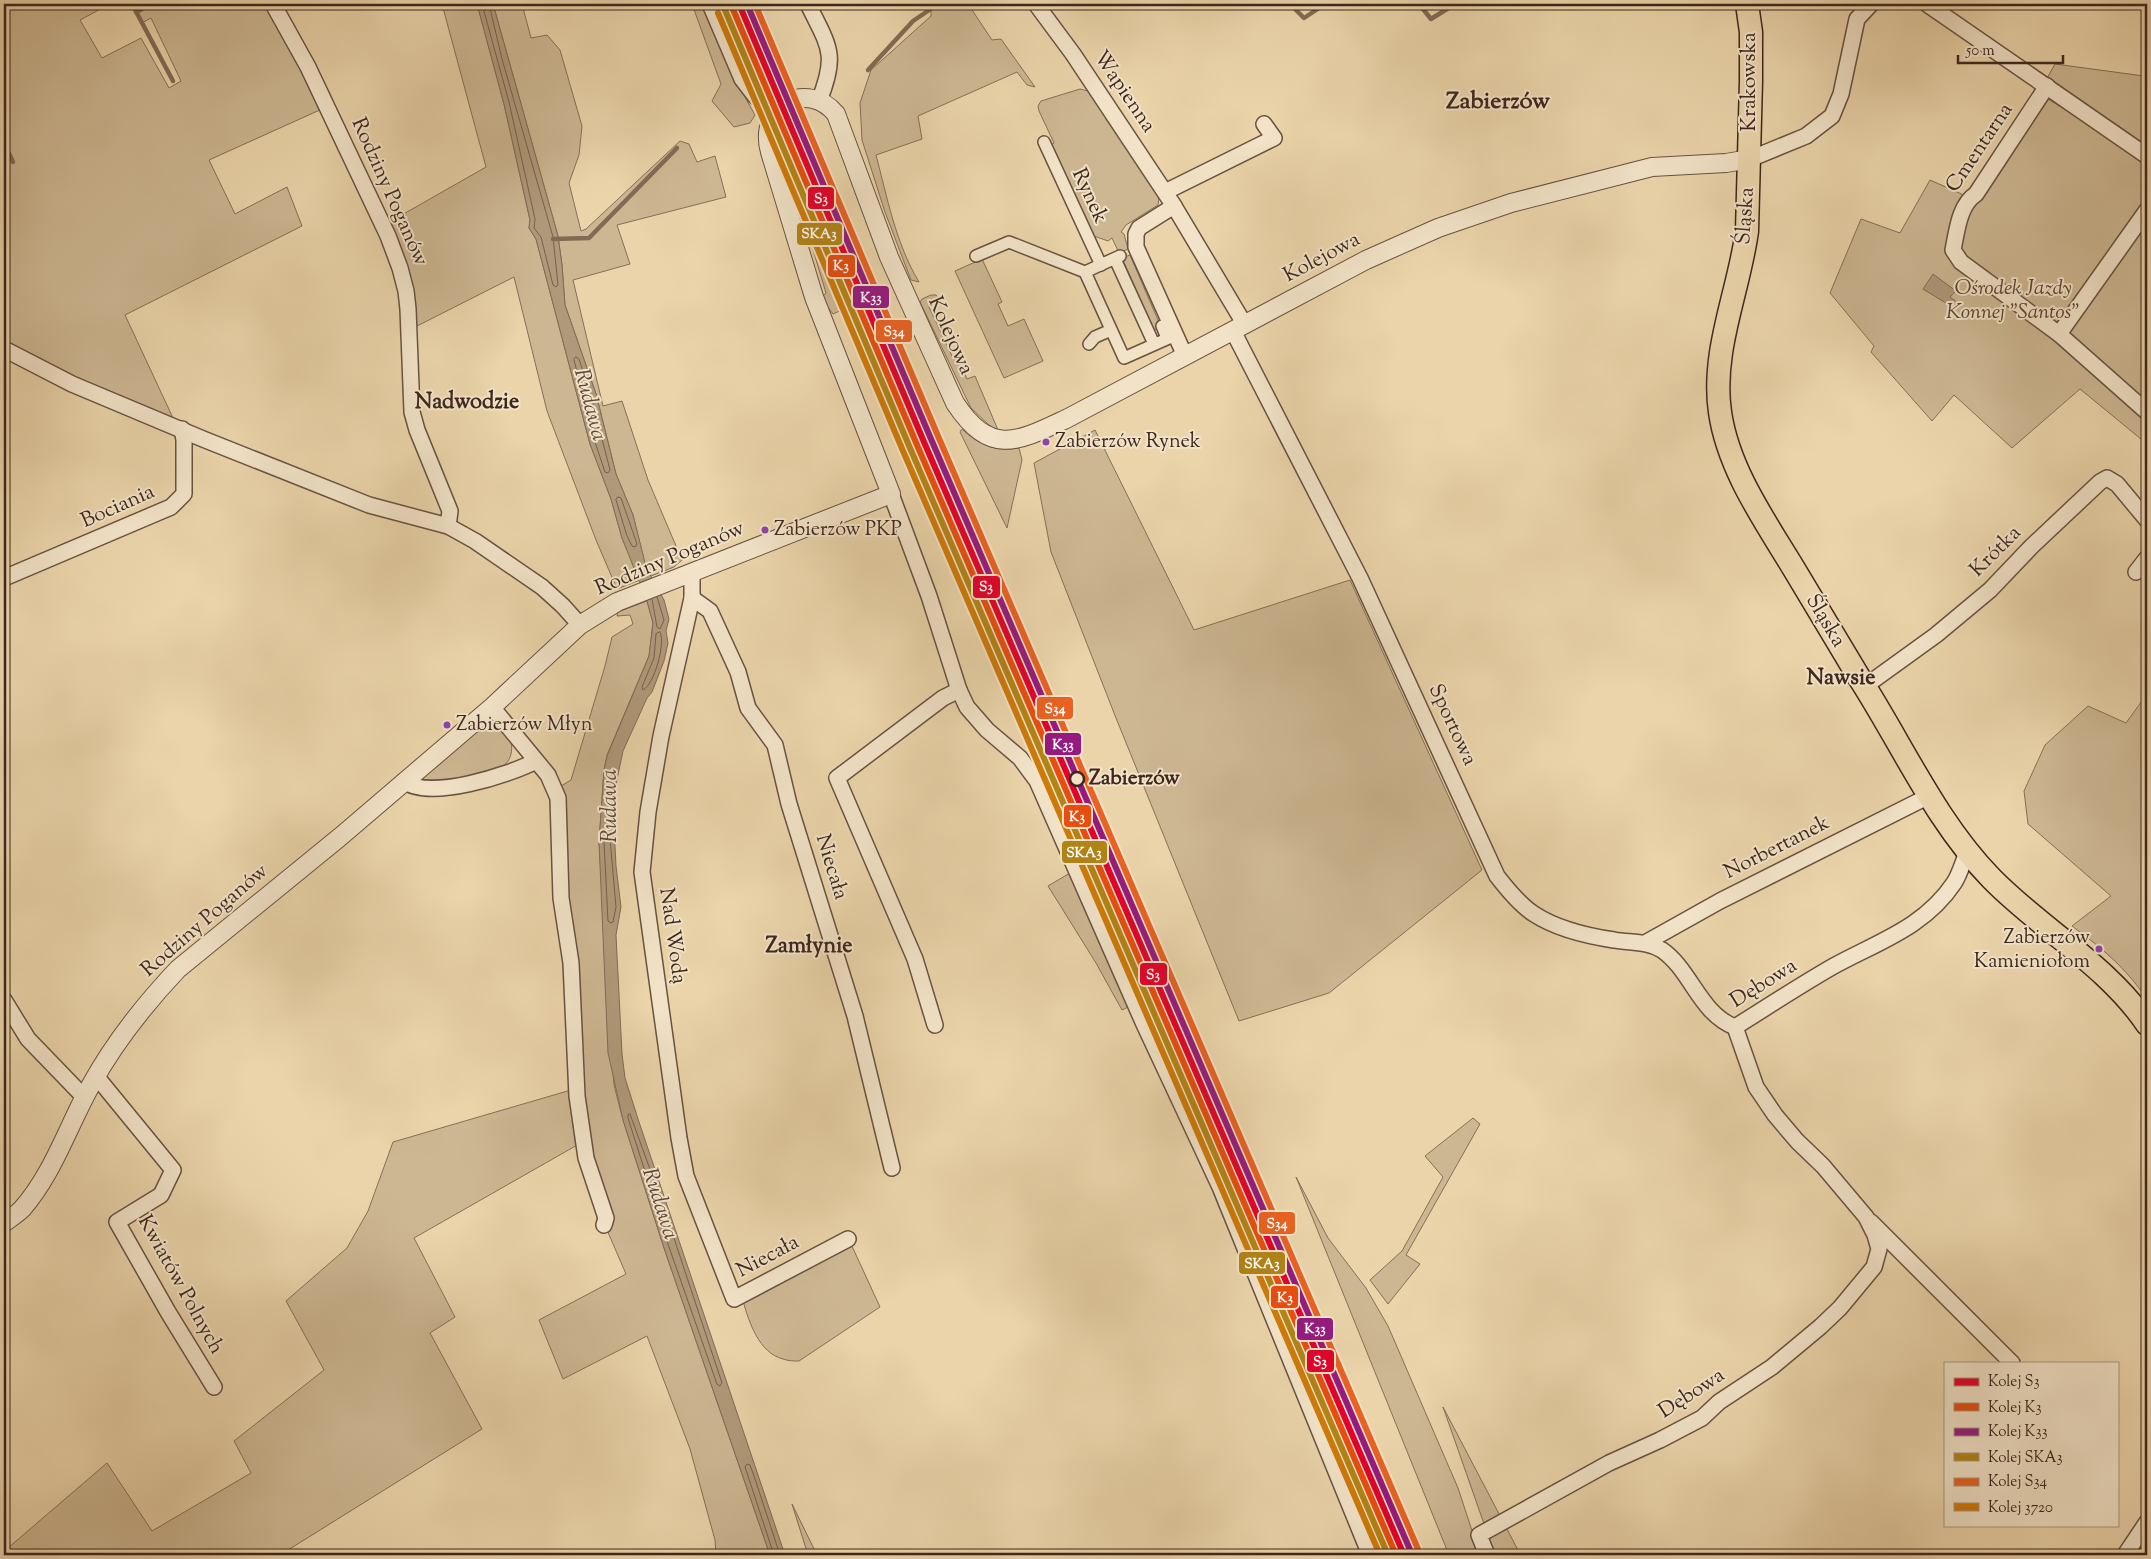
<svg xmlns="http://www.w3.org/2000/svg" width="2151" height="1559" font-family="'Sorts Mill Goudy',serif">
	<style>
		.green { fill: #cdb792; stroke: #856f58 }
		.water { fill: #b0997a; stroke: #826b55 }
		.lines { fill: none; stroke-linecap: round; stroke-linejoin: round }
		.shore { stroke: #76604c; stroke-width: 1 }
		.stream { stroke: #826b55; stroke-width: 4.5 }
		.pedestrian-casing { stroke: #685241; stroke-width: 14 }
		.minor-casing { stroke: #685241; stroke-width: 18 }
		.tertiary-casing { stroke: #685241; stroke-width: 20 }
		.primary-casing { stroke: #3d271e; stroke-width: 25 }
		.pedestrian { stroke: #f2e3c8; stroke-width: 11 }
		.minor { stroke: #f2e3c8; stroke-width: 15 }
		.tertiary { stroke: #f2e3c8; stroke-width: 18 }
		.primary { stroke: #ebd4aa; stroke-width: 22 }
		.rail-1-casing { stroke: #f2e3c8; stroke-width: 10 }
		.rail-2-casing { stroke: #f2e3c8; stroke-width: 10 }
		.rail-3-casing { stroke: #f2e3c8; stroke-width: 10 }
		.rail-4-casing { stroke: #f2e3c8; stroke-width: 10 }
		.rail-5-casing { stroke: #f2e3c8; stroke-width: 10 }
		.rail-6-casing { stroke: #f2e3c8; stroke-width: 10 }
		.rail-1 { stroke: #e4002b; stroke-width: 6 }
		.rail-2 { stroke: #e84d0f; stroke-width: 6 }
		.rail-3 { stroke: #951a80; stroke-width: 6 }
		.rail-4 { stroke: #b18416; stroke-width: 6 }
		.rail-5 { stroke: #e96222; stroke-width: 6 }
		.rail-6 { stroke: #ce7a08; stroke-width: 6 }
		.bus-dot { fill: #8e44ad; stroke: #f2e3c8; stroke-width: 2 }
		.stop-dot { fill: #f2e3c8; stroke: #3d271e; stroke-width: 2.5 }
		.labels { text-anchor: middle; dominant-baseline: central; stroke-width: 4; stroke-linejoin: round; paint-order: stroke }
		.bus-label { font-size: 20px; fill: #3d271e; stroke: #f2e3c8; text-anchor: start }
		.street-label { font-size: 21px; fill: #3d271e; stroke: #f2e3c8 }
		.park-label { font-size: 21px; font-style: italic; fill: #5a4435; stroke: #f2e3c8 }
		.stop-label { font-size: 21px; font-weight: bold; fill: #3d271e; stroke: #f2e3c8; text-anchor: start }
		.neighbourhood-label { font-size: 22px; font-weight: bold; fill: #3d271e; stroke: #f2e3c8 }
		.water-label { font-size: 22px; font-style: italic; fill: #60493a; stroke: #f2e3c8 }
		.quarter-label { font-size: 24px; font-weight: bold; fill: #3d271e; stroke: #f2e3c8 }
		.line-badge { stroke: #f2e3c8; stroke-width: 2 }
		.badge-label { font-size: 14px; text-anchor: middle; font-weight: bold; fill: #fff }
	</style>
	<rect width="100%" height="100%" fill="#ebd4aa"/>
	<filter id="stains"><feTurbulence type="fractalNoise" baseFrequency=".004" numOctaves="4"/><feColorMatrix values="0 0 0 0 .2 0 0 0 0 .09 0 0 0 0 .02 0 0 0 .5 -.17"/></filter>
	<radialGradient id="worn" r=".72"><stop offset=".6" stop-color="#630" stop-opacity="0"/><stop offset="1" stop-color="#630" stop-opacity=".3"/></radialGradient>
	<g class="green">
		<polygon points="4,4 110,4 80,20 102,58 141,38 169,88 181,81 151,18 142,23 132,4 270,4 322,109 209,160 235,214 287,187 302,226 125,315 173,418 74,380 4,345"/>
		<polygon points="442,4 477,4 478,7 504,104 530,220 529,228 536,239 590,444 611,499 622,538 640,580 617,589 596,540 547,411 514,277 417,326 409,283 386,224 486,167"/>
		<polygon points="493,4 522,4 531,38 547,35 560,50 582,126 579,155 569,183 581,231 586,229 680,141 689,144 697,162 715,156 726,197 617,225 630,264 573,280 603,406 622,401 648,480 682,560 674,567 651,576 646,568 633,515 616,474 596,394 565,305 562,265 558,236"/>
		<polygon points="692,4 704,4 738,87 747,96 746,99 755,115 750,123 734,127 712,101 721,84"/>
		<path d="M931 4H968L992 40 1001 39 1035 87 1027 85 1017 72 918 116 922 139 876 155C887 197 896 244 919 282L911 280 885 212 862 140 860 103 871 70 931 16Z"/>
		<polygon points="2055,64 2144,76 2147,74 2147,149 2046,80"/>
		<polygon points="1080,89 1088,91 1159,198 1158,205 1126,225 1121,232 1124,234 1128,249 1119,253 1112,238 1108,241 1091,235 1050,145 1054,143 1039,111 1038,106 1041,101"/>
		<polygon points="2048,99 2147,160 2147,444 2080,389 2012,448 1954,395 1932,421 1871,352 1874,346 1830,293 1861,219 1900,233 1930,180 1966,196 1976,197"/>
		<path d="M781 127 855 304 833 314 821 298 826 293 805 223 797 218C792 201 773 141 781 127Z"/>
		<polygon points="1130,255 1161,327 1154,330 1122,258"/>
		<polygon points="982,259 1002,302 998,304 1008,326 1024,319 1043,361 1004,378 955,271"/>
		<polygon points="931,295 936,295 941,301 929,307 953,358 959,362 967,379 975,376 998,430 989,425 971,408 920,302 922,299"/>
		<path d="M962 429C980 446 996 452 1019 448L1022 460 1007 528 960 432Z"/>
		<polygon points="1095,430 1194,630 1350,580 1482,870 1329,993 1239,1021 1116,718 1051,552 1034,463"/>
		<polygon points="647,601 653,623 649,656 607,755 604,770 599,842 614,1085 623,1120 664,1248 770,1555 716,1555 715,1540 690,1449 647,1336 563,1379 539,1320 626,1274 607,1230 612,1226 588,1149 565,906 561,786 571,780 605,666 612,637 633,624 630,615 617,616 618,612"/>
		<path d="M2147 694V888L2141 891 2147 894V999C2125 967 2103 949 2072 926L2111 896 2028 824 2024 791 2045 745 2088 706 2126 723Z"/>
		<path d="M492 724C501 727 507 732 511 742 513 750 511 761 503 766 489 777 440 785 423 780V777L483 725Z"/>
		<polygon points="1070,873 1130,1006 1122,1010 1096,963 1048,886"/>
		<polygon points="571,1090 579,1144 414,1238 455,1317 430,1333 482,1429 280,1555 4,1555 4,1541 8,1548 107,1463 152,1531 251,1473 234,1441 324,1370 286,1301 347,1248 368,1211 393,1142"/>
		<polygon points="1473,1118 1480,1124 1406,1255 1420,1264 1388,1304 1370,1280 1402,1251 1443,1177 1425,1156"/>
		<polygon points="1296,1177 1328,1238 1366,1288 1388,1326 1458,1488 1480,1555 1449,1555"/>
		<path d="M851 1244 880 1307 799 1361C794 1361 788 1361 783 1359 759 1353 749 1322 743 1301Z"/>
		<polygon points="1443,1407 1519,1552 1516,1555 1495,1555"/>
		<polygon points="792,1504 817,1555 808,1555"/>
	</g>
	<g class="water">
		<polygon points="477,4 493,4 558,236 562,265 565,305 596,394 616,474 633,515 646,567 664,600 669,619 666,631 668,643 664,661 652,692 647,698 623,751 615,789 613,806 616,866 621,907 616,935 622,1054 625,1078 639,1122 785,1555 770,1555 664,1248 623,1120 608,1053 599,842 604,770 607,756 649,656 653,623 647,601 622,538 611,499 590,444 536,239 529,228 530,220 504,104"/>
		<polygon points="1933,274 1956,291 1950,297 1957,302 1954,308 1923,289"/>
	</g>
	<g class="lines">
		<g class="shore">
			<polyline points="482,4 509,102 535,219 534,228 541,237 553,285 556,287 558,285 553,237 502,59 489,4"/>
			<polygon points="576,357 579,359 591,396 610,470 608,473 605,472 595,442 574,360"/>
			<polygon points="618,497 621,498 637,544 635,547 632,546 627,536 616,500"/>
			<polyline points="652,599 657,627 660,629 664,620 657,597"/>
			<path d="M660 632C666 643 654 685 643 690L642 687 654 658 656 634Z"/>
			<polygon points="607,836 610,839 616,907 613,922 611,923 608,921 604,842"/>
			<polygon points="630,1114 664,1208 722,1383 720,1386 717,1384 669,1247 628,1118 628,1115"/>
			<polyline points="774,1555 745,1467 747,1464 750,1465 754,1476 780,1555"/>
		</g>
		<g class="stream">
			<polyline points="132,4 173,81"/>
			<polyline points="1290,4 1304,18 1325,4"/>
			<polyline points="1419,4 1431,19 1455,4"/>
			<polyline points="136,12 152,4"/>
			<polyline points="868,70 913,21 938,4"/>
			<polyline points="4,143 13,162"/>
			<polyline points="553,239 589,238 677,148"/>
		</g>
		<defs>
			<g id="pedestrian">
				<polyline points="1044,142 1101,265"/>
				<polyline points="976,256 1009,242 1085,272"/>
				<polyline points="1120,256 1085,272 1124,358 1169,338"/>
				<polyline points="1115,259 1154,344"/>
				<polyline points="1162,326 1167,338"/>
				<polyline points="1089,344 1095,337 1111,330"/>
			</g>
			<g id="minor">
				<polyline points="273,4 308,67 388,236 400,268 406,291 408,309 412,412 417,430 450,511 448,526"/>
				<polyline points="710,4 742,79 755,96 774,113"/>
				<path d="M808 4C829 47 838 54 819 101"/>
				<polyline points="1036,4 1073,54 1174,206 1245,325"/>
				<polyline points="1927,4 2147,156"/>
				<path d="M2047 86 1976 194C1959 205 1957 231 1953 250L1961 262 2059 334 2147 210"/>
				<polyline points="1750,159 1806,136 1832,116 1841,94 1857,19 1871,4"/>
				<polyline points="1165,192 1274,138 1264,124"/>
				<polyline points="1174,206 1139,228 1136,234 1136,247 1185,356"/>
				<path d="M1233 331 1360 578 1497 876C1507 889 1520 905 1534 914 1557 929 1587 936 1614 940 1630 943 1647 941 1662 950 1691 970 1700 1014 1735 1027"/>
				<polyline points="2059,334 2147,412"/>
				<polyline points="4,349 72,384 203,439 369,505 448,526 475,541 542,587 563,606 580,625"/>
				<polyline points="891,494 929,596 959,690 967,707 987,730 1020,758 1037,781 1143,1022 1220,1187 1370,1555"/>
				<polyline points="692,572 692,598 661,736 648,812 642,872 679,1138 686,1176 734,1299 848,1239"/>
				<polyline points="2136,572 2147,558"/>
				<polyline points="4,578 171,507 184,494 184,440 182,429"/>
				<polyline points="692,598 710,611 738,672 748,708 775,745 789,804 855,1016 892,1168"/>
				<polyline points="1864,687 1936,635 1990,590 2032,546 2100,482 2107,478 2117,484 2147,520"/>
				<polyline points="492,707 548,775 558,798 561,898 571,963 577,1096 586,1158 606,1218 604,1225"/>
				<path d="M404 781C429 801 509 775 536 761"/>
				<polyline points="1645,943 1720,901 1929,796"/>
				<polyline points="4,1000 28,1039 84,1097"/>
				<polyline points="935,1025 915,959 837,778 943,698 959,690"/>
				<path d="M1735 1027C1767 1007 1799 986 1832 967 1877 942 1924 928 1954 883 1960 874 1963 862 1967 852"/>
				<polyline points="96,1076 173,1170 161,1195 117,1222 168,1312 214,1387"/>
				<polyline points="1871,1222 2012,1363"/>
				<polyline points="1487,1555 1479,1535 1609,1463 1660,1440 1702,1418 1719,1402 1772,1367 1820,1327 1840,1308 1874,1267 1879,1249 1875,1235 1866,1217 1823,1166 1797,1141 1775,1115 1756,1087 1735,1027"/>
				<polyline points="2125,1555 2147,1522"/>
			</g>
			<path id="tertiary" d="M4 1223C9 1219 17 1214 22 1209 53 1174 68 1126 91 1085 114 1043 144 1005 178 969L340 837 492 707 580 625 617 602 891 494 814 297 770 152C757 106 807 79 836 114L889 257 955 403C991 458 1019 441 1068 418L1366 260 1438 228 1511 203 1652 167 1726 163 1750 159"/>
			<path id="primary" d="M1747 4 1751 32V81L1747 231C1739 291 1711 351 1720 412 1728 469 1765 521 1794 569 1816 606 1838 643 1860 679 1903 746 1936 822 1992 879 2042 930 2107 965 2147 1024"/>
		</defs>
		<use href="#pedestrian" class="pedestrian-casing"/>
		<use href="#minor" class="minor-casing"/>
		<use href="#tertiary" class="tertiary-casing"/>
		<use href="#primary" class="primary-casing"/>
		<use href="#pedestrian" class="pedestrian"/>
		<use href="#minor" class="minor"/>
		<use href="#tertiary" class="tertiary"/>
		<use href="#primary" class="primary"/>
		<defs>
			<polyline id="rail-1" points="739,4 924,442 1404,1555"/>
			<polyline id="rail-2" points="732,7 917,445 1396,1555"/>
			<polyline id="rail-3" points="747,4 931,439 1411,1552"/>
			<polyline id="rail-4" points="725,10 910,448 1388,1555"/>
			<polyline id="rail-5" points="755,4 938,436 1418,1549"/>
			<polyline id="rail-6" points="718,13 903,451 1380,1555"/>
		</defs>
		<use href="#rail-1" class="rail-1-casing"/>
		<use href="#rail-2" class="rail-2-casing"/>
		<use href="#rail-3" class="rail-3-casing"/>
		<use href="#rail-4" class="rail-4-casing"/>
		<use href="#rail-5" class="rail-5-casing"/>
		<use href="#rail-6" class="rail-6-casing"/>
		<use href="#rail-1" class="rail-1"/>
		<use href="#rail-2" class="rail-2"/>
		<use href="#rail-3" class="rail-3"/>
		<use href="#rail-4" class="rail-4"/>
		<use href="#rail-5" class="rail-5"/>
		<use href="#rail-6" class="rail-6"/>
	</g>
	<g class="bus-dot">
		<circle cx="1046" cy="442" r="4.5"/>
		<circle cx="765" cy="530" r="4.5"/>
		<circle cx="447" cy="725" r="4.5"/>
		<circle cx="2099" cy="949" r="4.5"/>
	</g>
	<circle class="stop-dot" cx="1077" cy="779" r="7"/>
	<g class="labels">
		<g class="bus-label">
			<text x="1055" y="442">Zabierzów Rynek</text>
			<text x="774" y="530">Zabierzów PKP</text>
			<text x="456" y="725">Zabierzów Młyn</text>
			<text x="2090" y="938" text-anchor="end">Zabierzów<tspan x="2090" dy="24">Kamieniołom</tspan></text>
		</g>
		<g class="street-label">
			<text transform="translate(1750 82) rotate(-90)">Krakowska</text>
			<text transform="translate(1124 92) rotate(56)">Wapienna</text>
			<text transform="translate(1980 148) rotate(-56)">Cmentarna</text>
			<text transform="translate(389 192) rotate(66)">Rodziny Poganów</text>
			<text transform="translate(1089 196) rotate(65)">Rynek</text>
			<text transform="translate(1746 216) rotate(-86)">Śląska</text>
			<text transform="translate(1322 258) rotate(-28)">Kolejowa</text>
			<text transform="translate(950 336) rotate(66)">Kolejowa</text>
			<text transform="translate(118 507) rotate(-24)">Bociania</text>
			<text transform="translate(1996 552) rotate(-45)">Krótka</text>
			<text transform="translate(670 559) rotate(-23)">Rodziny Poganów</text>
			<text transform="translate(1825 621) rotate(59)">Śląska</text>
			<text transform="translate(1452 725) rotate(65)">Sportowa</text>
			<text transform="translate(1777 848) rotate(-27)">Norbertanek</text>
			<text transform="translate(831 867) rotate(73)">Niecała</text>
			<text transform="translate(205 921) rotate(-41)">Rodziny Poganów</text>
			<text transform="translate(672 936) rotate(82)">Nad Wodą</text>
			<text transform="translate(1764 984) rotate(-32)">Dębowa</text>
			<text transform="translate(768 1257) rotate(-28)">Niecała</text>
			<text transform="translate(180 1285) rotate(61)">Kwiatów Polnych</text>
			<text transform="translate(1692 1394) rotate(-33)">Dębowa</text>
		</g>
		<g class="park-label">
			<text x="2013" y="289">Ośrodek Jazdy<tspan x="2013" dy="24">Konnej "Santos"</tspan></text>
		</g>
		<g class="stop-label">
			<text x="1089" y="779">Zabierzów</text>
		</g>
		<g class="neighbourhood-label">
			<text x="467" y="403">Nadwodzie</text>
			<text x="1841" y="679">Nawsie</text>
			<text x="809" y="947">Zamłynie</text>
		</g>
		<g class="water-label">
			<text transform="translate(589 405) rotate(75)">Rudawa</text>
			<text transform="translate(611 806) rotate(-90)">Rudawa</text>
			<text transform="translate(659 1204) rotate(72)">Rudawa</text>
		</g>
		<g class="quarter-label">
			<text x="1498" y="102">Zabierzów</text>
		</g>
	</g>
	<g class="line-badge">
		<rect x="807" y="186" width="28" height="24" rx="5" fill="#e4002b"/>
		<rect x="796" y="222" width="47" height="24" rx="5" fill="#b18416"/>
		<rect x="827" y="254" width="29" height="24" rx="5" fill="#e84d0f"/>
		<rect x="852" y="285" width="38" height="24" rx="5" fill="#951a80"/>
		<rect x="875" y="319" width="38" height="24" rx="5" fill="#e96222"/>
		<rect x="972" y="575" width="29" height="24" rx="5" fill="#e4002b"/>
		<rect x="1036" y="696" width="38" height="24" rx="5" fill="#e96222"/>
		<rect x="1044" y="732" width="38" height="24" rx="5" fill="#951a80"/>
		<rect x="1063" y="804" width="29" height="24" rx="5" fill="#e84d0f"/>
		<rect x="1061" y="840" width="47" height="24" rx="5" fill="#b18416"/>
		<rect x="1139" y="962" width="29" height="24" rx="5" fill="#e4002b"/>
		<rect x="1258" y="1211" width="38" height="24" rx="5" fill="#e96222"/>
		<rect x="1238" y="1251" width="48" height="24" rx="5" fill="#b18416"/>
		<rect x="1270" y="1285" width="29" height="24" rx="5" fill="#e84d0f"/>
		<rect x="1296" y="1317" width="38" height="24" rx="5" fill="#951a80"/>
		<rect x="1306" y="1349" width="29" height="24" rx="5" fill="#e4002b"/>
	</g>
	<g class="badge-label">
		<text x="821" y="203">S3</text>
		<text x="819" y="238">SKA3</text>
		<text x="841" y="270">K3</text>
		<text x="871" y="302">K33</text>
		<text x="894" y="336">S34</text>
		<text x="986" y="591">S3</text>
		<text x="1055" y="713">S34</text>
		<text x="1063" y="749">K33</text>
		<text x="1077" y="821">K3</text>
		<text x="1084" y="857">SKA3</text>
		<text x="1153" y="979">S3</text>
		<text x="1277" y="1228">S34</text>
		<text x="1262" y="1268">SKA3</text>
		<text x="1285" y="1302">K3</text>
		<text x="1315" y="1333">K33</text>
		<text x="1320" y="1366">S3</text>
	</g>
	<rect width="2151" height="1559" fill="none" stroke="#ebd4aa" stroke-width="20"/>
	<rect x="5" y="5" width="2141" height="1549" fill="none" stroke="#3d271e" stroke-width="2.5"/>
	<rect x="10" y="10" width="2131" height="1539" fill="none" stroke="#3d271e"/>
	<rect x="1944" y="1362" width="175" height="165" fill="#f2e3c8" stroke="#aa9884"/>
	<rect x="1954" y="1378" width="25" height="8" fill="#e4002b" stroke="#aa9884"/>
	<text x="1988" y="1386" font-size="15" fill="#3d271e">Kolej S3</text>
	<rect x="1954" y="1403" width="25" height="8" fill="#e84d0f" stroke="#aa9884"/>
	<text x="1988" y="1412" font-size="15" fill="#3d271e">Kolej K3</text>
	<rect x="1954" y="1428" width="25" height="8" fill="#951a80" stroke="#aa9884"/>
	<text x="1988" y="1436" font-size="15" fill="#3d271e">Kolej K33</text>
	<rect x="1954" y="1453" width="25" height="8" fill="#b18416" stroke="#aa9884"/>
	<text x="1988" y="1462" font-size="15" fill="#3d271e">Kolej SKA3</text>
	<rect x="1954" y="1478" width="25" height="8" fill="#e96222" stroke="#aa9884"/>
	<text x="1988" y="1486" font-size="15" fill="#3d271e">Kolej S34</text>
	<rect x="1954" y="1503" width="25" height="8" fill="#ce7a08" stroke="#aa9884"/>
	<text x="1988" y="1512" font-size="15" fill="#3d271e">Kolej 3720</text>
	<path d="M1958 55v8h105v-8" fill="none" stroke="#3d271e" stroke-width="2.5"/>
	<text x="1966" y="55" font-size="15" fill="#3d271e" stroke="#f2e3c8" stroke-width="4" paint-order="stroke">50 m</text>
	<rect width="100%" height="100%" filter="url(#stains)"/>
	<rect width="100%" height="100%" fill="url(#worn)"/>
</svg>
